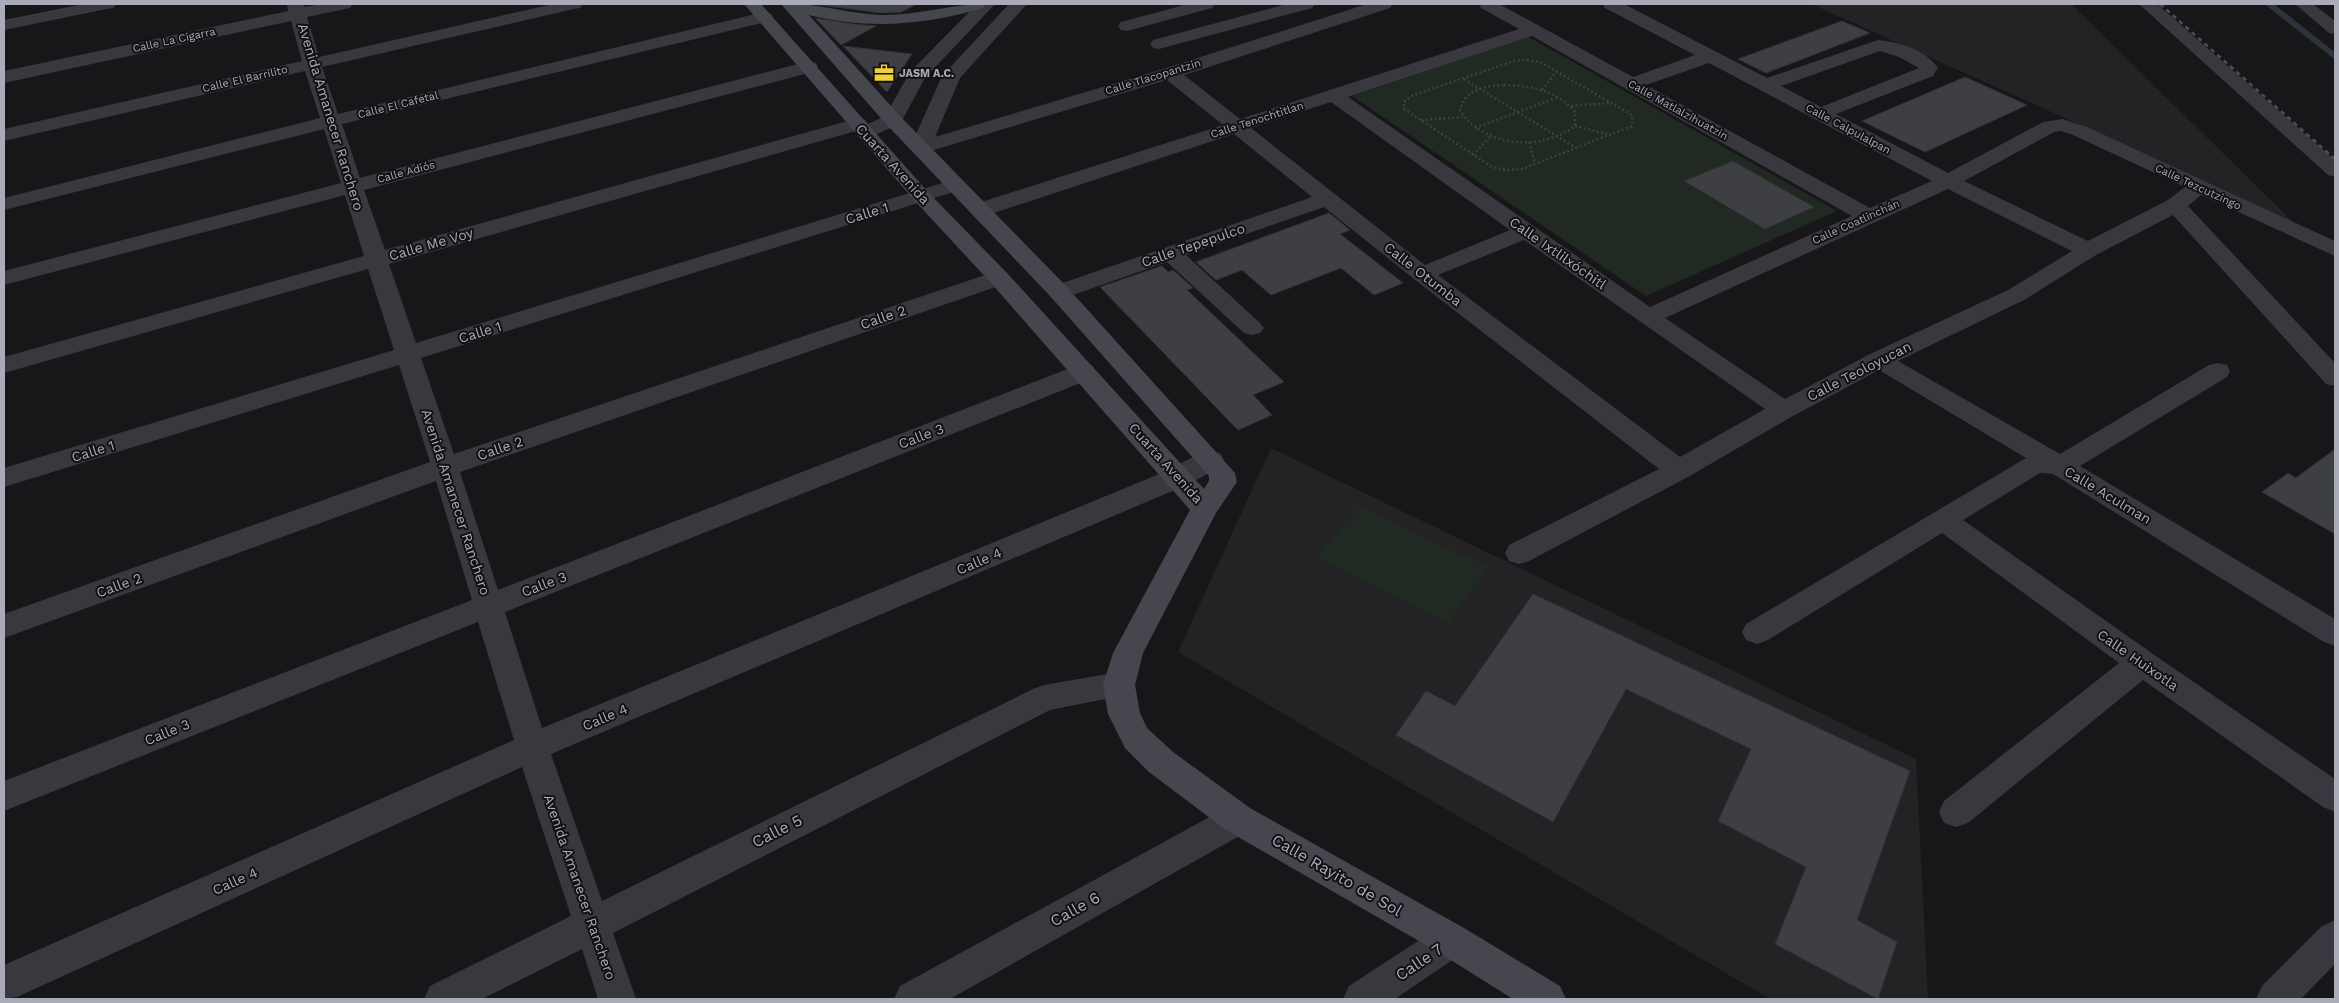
<svg xmlns="http://www.w3.org/2000/svg" width="2339" height="1003" font-family="'Work Sans',sans-serif">
	<style>
		.built { fill: #232326 }
		.green { fill: #212923 }
		.lines { fill: none; stroke-linecap: round; stroke-linejoin: round }
		.stream { stroke: #2d333d; stroke-width: 6 }
		.building { fill: #3e3f43; stroke: #323135 }
		.path { stroke: #3e3f45; stroke-width: 2.5; stroke-dasharray: 2 2.5; stroke-linecap: butt }
		.minor { fill: #38383e; fill-rule: evenodd }
		.tertiary { fill: #38383e; fill-rule: evenodd }
		.secondary { fill: #46474e; fill-rule: evenodd }
		.rail { stroke: #4d4e55; stroke-width: 2.5; stroke-dasharray: 4.5 4; stroke-linecap: butt }
		.labels { text-anchor: middle; dominant-baseline: central; stroke-width: 4; stroke-linejoin: round; paint-order: stroke }
		.far-street-label { font-size: 11px; fill: #a9abb8; stroke: #121214 }
		.far-poi-label { font-size: 11px; font-weight: bold; fill: #a9abb8; stroke: #121214; text-anchor: start }
		.street-label { font-size: 14px; fill: #a9abb8; stroke: #121214 }
		.near-street-label { font-size: 16px; fill: #a9abb8; stroke: #121214 }
	</style>
	<rect width="100%" height="100%" fill="#171719"/>
	<g class="built">
		<polygon points="1811,4 2071,4 2294,223 2161,161"/>
		<polygon points="1271,448 1916,759 1928,999 1770,999 1178,652"/>
	</g>
	<g class="green">
		<polygon points="1529,37 1837,211 1646,296 1352,96"/>
		<polygon points="1360,506 1488,567 1448,623 1317,558"/>
	</g>
	<g class="lines">
		<polyline class="stream" points="2269,4 2335,56"/>
	</g>
	<g class="building">
		<polygon points="813,4 917,4 901,12 881,13"/>
		<polygon points="815,18 853,24 876,26 841,45"/>
		<polygon points="1842,21 1870,33 1766,73 1738,59"/>
		<polygon points="843,46 912,54 887,92"/>
		<polygon points="1965,77 2027,105 1925,152 1862,121"/>
		<polygon points="1733,161 1814,207 1765,229 1684,181"/>
		<polygon points="1329,213 1350,230 1340,234 1403,283 1374,295 1341,268 1271,295 1242,270 1216,280 1196,262"/>
		<polygon points="1162,266 1168,272 1173,270 1193,288 1187,290 1284,382 1253,395 1272,415 1238,430 1100,287"/>
		<polygon points="2335,449 2335,534 2262,492 2288,473 2296,478"/>
		<polygon points="1533,594 1910,771 1857,920 1897,942 1878,999 1775,944 1806,867 1718,821 1751,749 1626,689 1553,822 1396,735 1426,691 1455,706"/>
	</g>
	<g class="lines">
		<g class="path">
			<polygon points="1527,60 1540,62 1632,115 1632,126 1522,169 1507,170 1492,167 1404,109 1404,102 1411,96 1514,61"/>
			<polyline points="1464,79 1576,148"/>
			<path d="M1504 85C1531 86 1557 90 1575 112V126C1541 152 1485 147 1460 111 1464 89 1485 86 1504 85Z"/>
			<polyline points="1542,90 1557,71"/>
			<polyline points="1571,106 1610,103"/>
			<polyline points="1421,120 1463,117"/>
			<polyline points="1575,126 1611,135"/>
			<polyline points="1475,128 1558,97"/>
			<polyline points="1529,142 1535,163"/>
			<polyline points="1473,155 1491,136"/>
		</g>
		<g class="minor">
			<polygon points="83,4 116,4 113,8 107,9 4,30 4,20"/>
			<path d="M287 4H303L305 7 321 4H353L350 8 307 17 319 57 553 4H583L580 8 574 9 322 67 338 114 764 12 770 13 773 17 770 21 342 124 360 178 809 61 816 63 818 67 816 71 364 190 385 250 851 120 858 118 865 120 868 124 885 116 910 72 977 4H995L925 78 900 124 872 136 865 138 858 136 856 131 389 264 416 343 949 181 956 179 963 181 966 185 963 189 421 358 454 454 991 273 999 271 1007 273 1010 278 1007 283 460 472 498 590 1075 366 1084 364 1093 366 1096 372 1093 378 505 612 542 728 1169 470C1185 462 1202 448 1220 453L1224 460 1220 467 1189 484 551 754 602 901 1033 689 1044 685 1119 672 1130 676 1135 685 1130 694 1050 710 613 933 636 999H598L582 949 482 999H424L430 986 571 916 522 767 17 997 4 999V965L514 740 478 622 4 811V781L472 600 436 481 4 638V614L430 462 399 365 4 487V468L394 350 368 269 4 373V357L364 256 345 195 4 285V271L341 183 324 129 4 210V198L320 118 305 71 4 141V129L302 61 291 21 4 83V71L288 11Z"/>
			<path d="M1009 4H1027L960 78 935 137 1163 69 1367 4H1393L1390 8 1184 75 1240 119 1519 29 1481 8 1479 4H1499L1633 77 1695 55 1605 8 1602 4H1624L1767 78 1878 40C1899 42 1926 50 1938 68L1933 76 1836 114 1948 173 2043 122 2062 119 2087 127 2335 241V256L2201 195 2188 206 2335 363V386L2326 384 2173 215 2096 255 2024 300 1898 361 2060 454 2209 365 2218 363 2227 365 2230 371 2227 377 2080 466 2335 619V646L2324 642 2053 474 2040 473 1963 520 2153 654 2335 779V812L2323 807 2143 680 1968 823 1956 827 1944 823 1939 812 1944 801 2119 663 1942 533 1768 640 1757 644 1746 640 1742 632 1746 624 2026 458 1879 370 1793 416 1688 477 1529 561 1519 564 1509 561 1505 553 1509 545 1659 469 1414 279 1324 207 1186 255 1260 323 1264 328 1260 333 1252 335 1244 333 1167 262 1067 297 1059 299 1051 297 1047 292 1051 287 1312 197 1234 134 988 215 980 216 972 215 969 210 972 205 1223 125 1167 80 927 152 920 154 913 152 910 148 942 76ZM1532 36 1852 216 1650 307 1348 97ZM1880 51 1899 57 1919 68 1821 107 1781 86ZM1709 63 1932 181 1870 208 1646 85ZM1331 102 1510 230 1425 265 1251 128ZM2061 131 2073 135 2185 187 2168 200 2088 241 1964 181 2054 132ZM1948 189 2072 251 2008 290 1870 354 1785 399 1665 318ZM1524 240 1765 409 1680 457 1438 275Z"/>
			<polygon points="1188,4 1215,4 1212,8 1127,31 1121,30 1118,26 1121,22"/>
			<polygon points="1287,4 1315,4 1312,8 1159,49 1153,48 1150,44 1153,40"/>
			<polygon points="2139,4 2157,4 2335,160 2335,177 2328,175"/>
			<polygon points="2295,4 2313,4 2335,21 2335,34 2329,33"/>
			<polygon points="1238,804 1250,808 1255,819 1250,830 950,999 894,999 900,986 1226,808"/>
			<polygon points="2335,920 2335,964 2301,999 2256,999 2262,986 2322,926"/>
		</g>
		<polygon class="tertiary" points="1451,922 1464,928 1469,940 1464,952 1395,999 1343,999 1349,986 1438,928"/>
		<path class="secondary" d="M744 4H761L928 192 1007 273 1204 489 1209 481V476L1051 297 886 124 781 4C815 2 848 14 881 15 917 16 950 4 985 4L983 8C925 25 869 30 809 15L900 116 1067 287 1235 473 1237 482 1216 513 1143 653 1135 685 1140 713 1147 728 1173 752 1250 808 1464 928 1560 986 1566 999H1513L1438 952 1226 830 1149 772 1125 748 1108 714 1103 685 1113 653 1190 510 991 283 914 200Z"/>
		<polyline class="rail" points="2160,4 2335,159"/>
	</g>
	<defs>
		<symbol id="office-bare" viewBox="-9 -9 18 18"><path d="M-6-3h4V-5.5h4V-3h4V5H-6ZM-1-4.5V-3h2v-1.5ZM-6 0V1H6V0Z" fill="#eed03a" stroke="#121214" stroke-width="2.5" paint-order="stroke"/></symbol>
	</defs>
	<g fill-rule="evenodd">
		<use href="#office-bare" x="870" y="59" width="28" height="28"/>
	</g>
	<g class="labels">
		<g class="far-street-label">
			<text transform="translate(174 40) rotate(-12)">Calle La Cigarra</text>
			<text transform="translate(1153 77) rotate(-17)">Calle Tlacopantzin</text>
			<text transform="translate(245 79) rotate(-13)">Calle El Barrilito</text>
			<text transform="translate(398 105) rotate(-14)">Calle El Cafetal</text>
			<text transform="translate(1678 110) rotate(29)">Calle Matlalzihuatzin</text>
			<text transform="translate(1257 120) rotate(-18)">Calle Tenochtitlan</text>
			<text transform="translate(1848 129) rotate(28)">Calle Calpulalpan</text>
			<text transform="translate(406 172) rotate(-15)">Calle Adiós</text>
			<text transform="translate(2198 187) rotate(25)">Calle Tezcutzingo</text>
			<text transform="translate(1856 222) rotate(-24)">Calle Coatlinchán</text>
		</g>
		<g class="far-poi-label">
			<text x="899" y="73">JASM A.C.</text>
		</g>
		<g class="street-label">
			<text transform="translate(331 117) rotate(73)">Avenida Amanecer Ranchero</text>
			<text transform="translate(893 164) rotate(48)">Cuarta Avenida</text>
			<text transform="translate(867 213) rotate(-17)">Calle 1</text>
			<text transform="translate(431 244) rotate(-16)">Calle Me Voy</text>
			<text transform="translate(1193 245) rotate(-19)">Calle Tepepulco</text>
			<text transform="translate(1558 253) rotate(35)">Calle Ixtlilxóchitl</text>
			<text transform="translate(1423 274) rotate(38)">Calle Otumba</text>
			<text transform="translate(883 317) rotate(-19)">Calle 2</text>
			<text transform="translate(480 332) rotate(-17)">Calle 1</text>
			<text transform="translate(1859 371) rotate(-27)">Calle Teoloyucan</text>
			<text transform="translate(921 436) rotate(-21)">Calle 3</text>
			<text transform="translate(500 448) rotate(-19)">Calle 2</text>
			<text transform="translate(93 451) rotate(-17)">Calle 1</text>
			<text transform="translate(1166 463) rotate(48)">Cuarta Avenida</text>
			<text transform="translate(2108 495) rotate(31)">Calle Aculman</text>
			<text transform="translate(456 502) rotate(72)">Avenida Amanecer Ranchero</text>
			<text transform="translate(979 561) rotate(-23)">Calle 4</text>
			<text transform="translate(544 584) rotate(-21)">Calle 3</text>
			<text transform="translate(119 585) rotate(-20)">Calle 2</text>
			<text transform="translate(2138 660) rotate(35)">Calle Huixotla</text>
			<text transform="translate(605 717) rotate(-23)">Calle 4</text>
			<text transform="translate(167 732) rotate(-22)">Calle 3</text>
			<text transform="translate(235 881) rotate(-24)">Calle 4</text>
			<text transform="translate(580 887) rotate(71)">Avenida Amanecer Ranchero</text>
		</g>
		<g class="near-street-label">
			<text transform="translate(777 831) rotate(-27)">Calle 5</text>
			<text transform="translate(1337 875) rotate(30)">Calle Rayito de Sol</text>
			<text transform="translate(1075 909) rotate(-29)">Calle 6</text>
			<text transform="translate(1419 962) rotate(-34)">Calle 7</text>
		</g>
	</g>
	<rect width="2339" height="1003" fill="none" stroke="#a9abb8" stroke-width="10"/>
</svg>
